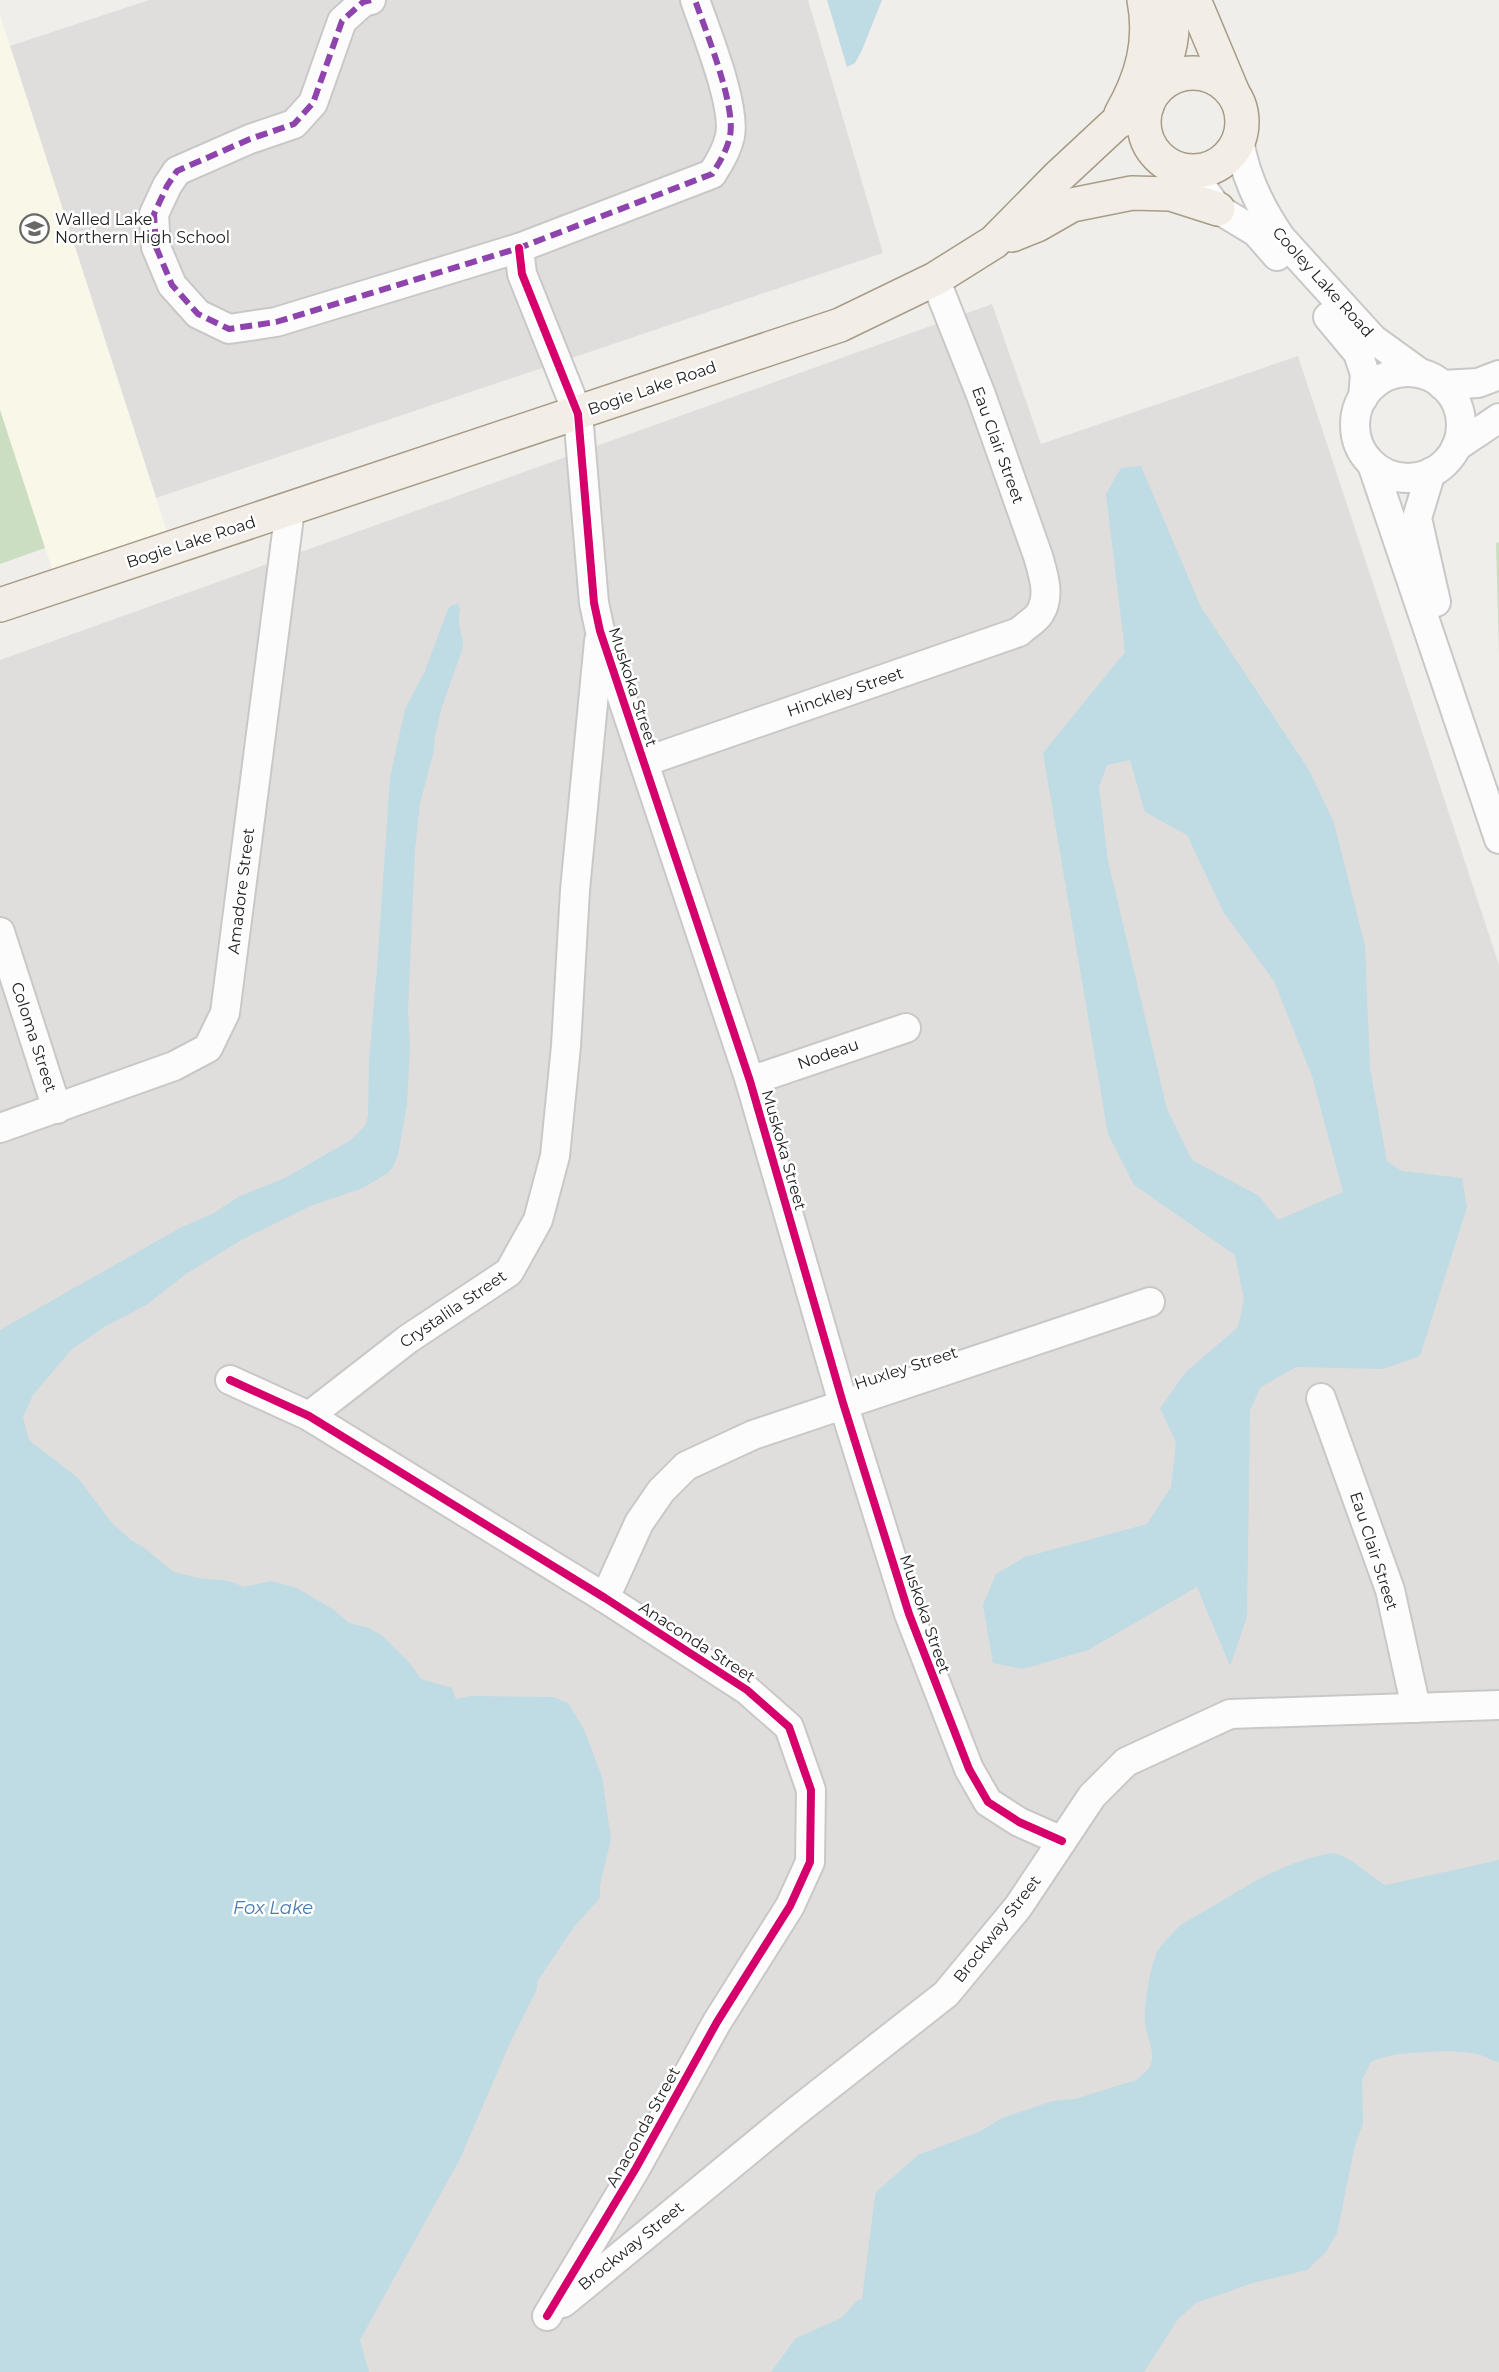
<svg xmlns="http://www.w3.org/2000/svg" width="1499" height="2372" font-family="Montserrat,sans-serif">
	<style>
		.residential { fill: #dfdedc }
		.education { fill: #f8f7e8 }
		.forest { fill: #cbdec1 }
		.water { fill: #bfdbe3; fill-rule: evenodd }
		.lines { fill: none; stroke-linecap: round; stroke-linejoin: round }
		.minor-casing { stroke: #c9c8c7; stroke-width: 32 }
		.major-casing { stroke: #a79c86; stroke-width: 36 }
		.minor { stroke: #fdfcfc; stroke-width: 28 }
		.major { stroke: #f3ede7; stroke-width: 33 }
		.quiet { stroke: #8e44ad; stroke-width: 6; stroke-dasharray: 12 6; stroke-linecap: butt }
		.cycleway-casing { stroke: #fff; stroke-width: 11 }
		.cycleway { stroke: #d6006c; stroke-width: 8 }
		.labels { text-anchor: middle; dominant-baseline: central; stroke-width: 5; stroke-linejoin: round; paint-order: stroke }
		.poi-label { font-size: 16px; fill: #222; stroke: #fff; text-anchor: start }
		.street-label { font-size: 16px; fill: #222; stroke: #fff }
		.water-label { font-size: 18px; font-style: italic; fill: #4a7aab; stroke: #fff }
	</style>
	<rect width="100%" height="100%" fill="#f0eeeb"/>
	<g class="residential">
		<polygon points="149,0 808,0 883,253 156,498 10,46"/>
		<polygon points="992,304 1041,444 1298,356 1499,965 1499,2372 272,2372 0,1534 0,660"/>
	</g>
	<polygon class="education" points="0,15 170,541 56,581 0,410"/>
	<g class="forest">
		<polygon points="0,410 45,548 0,564"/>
		<polygon points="1499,542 1499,655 1496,543"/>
	</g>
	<g class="water">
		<polygon points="827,0 882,0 862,50 855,63 847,67"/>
		<path d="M1141 466 1201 607 1309 770 1334 823 1365 946 1370 1068 1387 1161 1402 1171 1462 1178 1467 1207 1420 1356 1383 1369 1296 1367 1261 1387 1250 1410 1247 1617 1230 1666 1197 1587 1088 1650 1023 1669 993 1663 983 1605 996 1574 1025 1557 1147 1524 1171 1487 1176 1442 1160 1408 1186 1372 1238 1327 1244 1299 1235 1255 1134 1185 1108 1134 1043 753 1125 652 1106 494 1121 468ZM1130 760 1145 812 1187 835 1224 913 1274 981 1312 1076 1343 1192 1278 1220 1259 1196 1192 1160 1167 1109 1108 861 1099 787 1107 765Z"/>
		<path d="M458 604 460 610C456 622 463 634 463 647L441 710 435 737 433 755 420 803 415 850 408 1010 410 1046 407 1105 398 1155 393 1167 388 1173 363 1188 313 1205 243 1239 186 1274 146 1305 104 1327 71 1350 33 1395 23 1417 29 1440 78 1478 112 1523 132 1541 143 1547 174 1572 199 1578 229 1581 244 1587 271 1581 297 1588 334 1610 349 1623 369 1628 383 1636 409 1662 421 1679 452 1688 456 1699 470 1696 553 1697 568 1703 584 1729 602 1777 611 1839 600 1885V1898L573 1928 537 1982V1989L510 2043 460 2159 360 2340 369 2372H0V1330L180 1228 214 1213 238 1197 285 1178 351 1140 365 1126 368 1116 369 1059 377 969 390 778 405 709 424 673 448 609 451 606Z"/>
		<path d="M1333 1853C1354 1857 1367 1876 1386 1885L1499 1860V2062C1491 2060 1485 2056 1477 2054 1458 2049 1387 2051 1371 2062L1362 2080 1363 2124 1355 2145 1337 2233 1326 2252 1307 2270 1253 2283 1196 2303 1178 2319 1144 2372H771L796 2338 841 2318 857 2301 862 2299 875 2196 876 2192 918 2155 979 2132 1002 2118 1053 2101 1075 2099 1136 2080C1165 2061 1147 2046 1145 2022 1143 2009 1151 1963 1157 1952 1163 1942 1174 1932 1182 1924 1231 1898 1277 1861 1333 1853Z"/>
	</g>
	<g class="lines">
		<defs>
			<g id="minor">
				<path d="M371 0 363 2 342 21 313 103 294 124 250 139 177 171 167 186 154 214 156 247 172 285 198 314 229 329 276 322 519 248 712 174C720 162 727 150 730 136 736 105 706 32 695 0"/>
				<path d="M1239 139C1244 174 1261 209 1281 238L1373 339 1420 373"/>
				<polyline points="1190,171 1218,209 1256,232 1277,256"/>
				<polyline points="519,248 522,274 578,414 594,603 600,631 750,1081 843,1403 909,1614 969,1769 988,1802 1019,1822 1062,1841"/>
				<polyline points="1328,317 1358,353 1365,374 1363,398"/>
				<circle cx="1408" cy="425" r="53"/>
				<polyline points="1442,385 1478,383 1499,375"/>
				<polyline points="1456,447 1499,418"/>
				<polyline points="1372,464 1499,839"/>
				<polyline points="1431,472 1417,518 1436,602"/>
				<path d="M644 762 1019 632C1025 626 1036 620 1040 613 1051 595 1043 574 1038 556L981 395 935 279"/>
				<polyline points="0,932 57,1109"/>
				<polyline points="750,1081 906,1028"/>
				<polyline points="0,1128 174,1066 208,1048 225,1013 290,509"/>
				<polyline points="230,1380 309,1416 605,1598 747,1690 789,1727 811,1790 810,1862 790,1906 717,2022 636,2168 547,2316"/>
				<polyline points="1321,1398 1390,1590 1416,1708"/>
				<polyline points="309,1416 408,1339 509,1272 538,1220 555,1156 566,1046 575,890 599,641"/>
				<polyline points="605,1598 639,1523 661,1491 686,1466 753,1435 1150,1302"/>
				<polyline points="563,2303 793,2114 946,1994 1018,1907 1092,1796 1126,1762 1230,1714 1499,1705"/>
			</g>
			<g id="major">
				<polyline points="1194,0 1233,93"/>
				<circle cx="1193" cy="122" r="49"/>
				<path d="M1156 85C1169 57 1177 30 1169 0"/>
				<path d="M1121 114C1142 77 1152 42 1144 0"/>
				<polyline points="1012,235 1037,225 1072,205 1132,193 1171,194 1218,209"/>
				<polyline points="0,605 840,325 935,279 994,242 1058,177 1116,123 1147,106"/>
			</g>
		</defs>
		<use href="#minor" class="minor-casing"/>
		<use href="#major" class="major-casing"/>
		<use href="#minor" class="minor"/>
		<use href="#major" class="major"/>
		<path class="quiet" d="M371 0 363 2 342 21 313 103 294 124 250 139 177 171 167 186 154 214 156 247 172 285 198 314 229 329 276 322 519 248 712 174C720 162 727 150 730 136 736 105 706 32 695 0"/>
		<defs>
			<g id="cycleway">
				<polyline points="519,248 522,274 578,414 594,603 600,631 750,1081 843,1403 909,1614 969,1769 988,1802 1019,1822 1062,1841"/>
				<polyline points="230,1380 309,1416 605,1598 747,1690 789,1727 811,1790 810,1862 790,1906 717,2022 636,2168 547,2316"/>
			</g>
		</defs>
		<use href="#cycleway" class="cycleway-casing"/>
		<use href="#cycleway" class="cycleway"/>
	</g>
	<defs>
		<symbol id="school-ring" viewBox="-11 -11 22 22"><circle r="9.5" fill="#fff" stroke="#6a6968" stroke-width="1.5"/><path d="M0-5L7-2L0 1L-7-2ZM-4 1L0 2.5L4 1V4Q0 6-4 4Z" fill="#6a6968"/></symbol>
	</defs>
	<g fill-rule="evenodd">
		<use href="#school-ring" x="18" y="212" width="33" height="33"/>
	</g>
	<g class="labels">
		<g class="poi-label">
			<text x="55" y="219">Walled Lake<tspan x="55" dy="18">Northern High School</tspan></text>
		</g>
		<g class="street-label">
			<text transform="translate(1323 282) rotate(48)">Cooley Lake Road</text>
			<text transform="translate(652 388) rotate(-19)">Bogie Lake Road</text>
			<text transform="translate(998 445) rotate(70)">Eau Clair Street</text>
			<text transform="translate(191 542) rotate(-18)">Bogie Lake Road</text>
			<text transform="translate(633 687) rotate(72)">Muskoka Street</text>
			<text transform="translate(845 692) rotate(-19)">Hinckley Street</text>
			<text transform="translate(241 891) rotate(-83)">Amadore Street</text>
			<text transform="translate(34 1037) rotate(72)">Coloma Street</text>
			<text transform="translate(828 1054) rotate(-19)">Nodeau</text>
			<text transform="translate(784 1150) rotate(74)">Muskoka Street</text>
			<text transform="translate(453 1309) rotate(-34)">Crystalila Street</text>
			<text transform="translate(906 1368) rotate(-18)">Huxley Street</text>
			<text transform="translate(1374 1551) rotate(72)">Eau Clair Street</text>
			<text transform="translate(925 1614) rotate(71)">Muskoka Street</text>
			<text transform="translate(697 1642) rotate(33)">Anaconda Street</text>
			<text transform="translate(997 1929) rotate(-52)">Brockway Street</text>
			<text transform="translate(643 2127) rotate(-61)">Anaconda Street</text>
			<text transform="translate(631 2246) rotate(-39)">Brockway Street</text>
		</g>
		<g class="water-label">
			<text x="273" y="1908">Fox Lake</text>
		</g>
	</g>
</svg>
